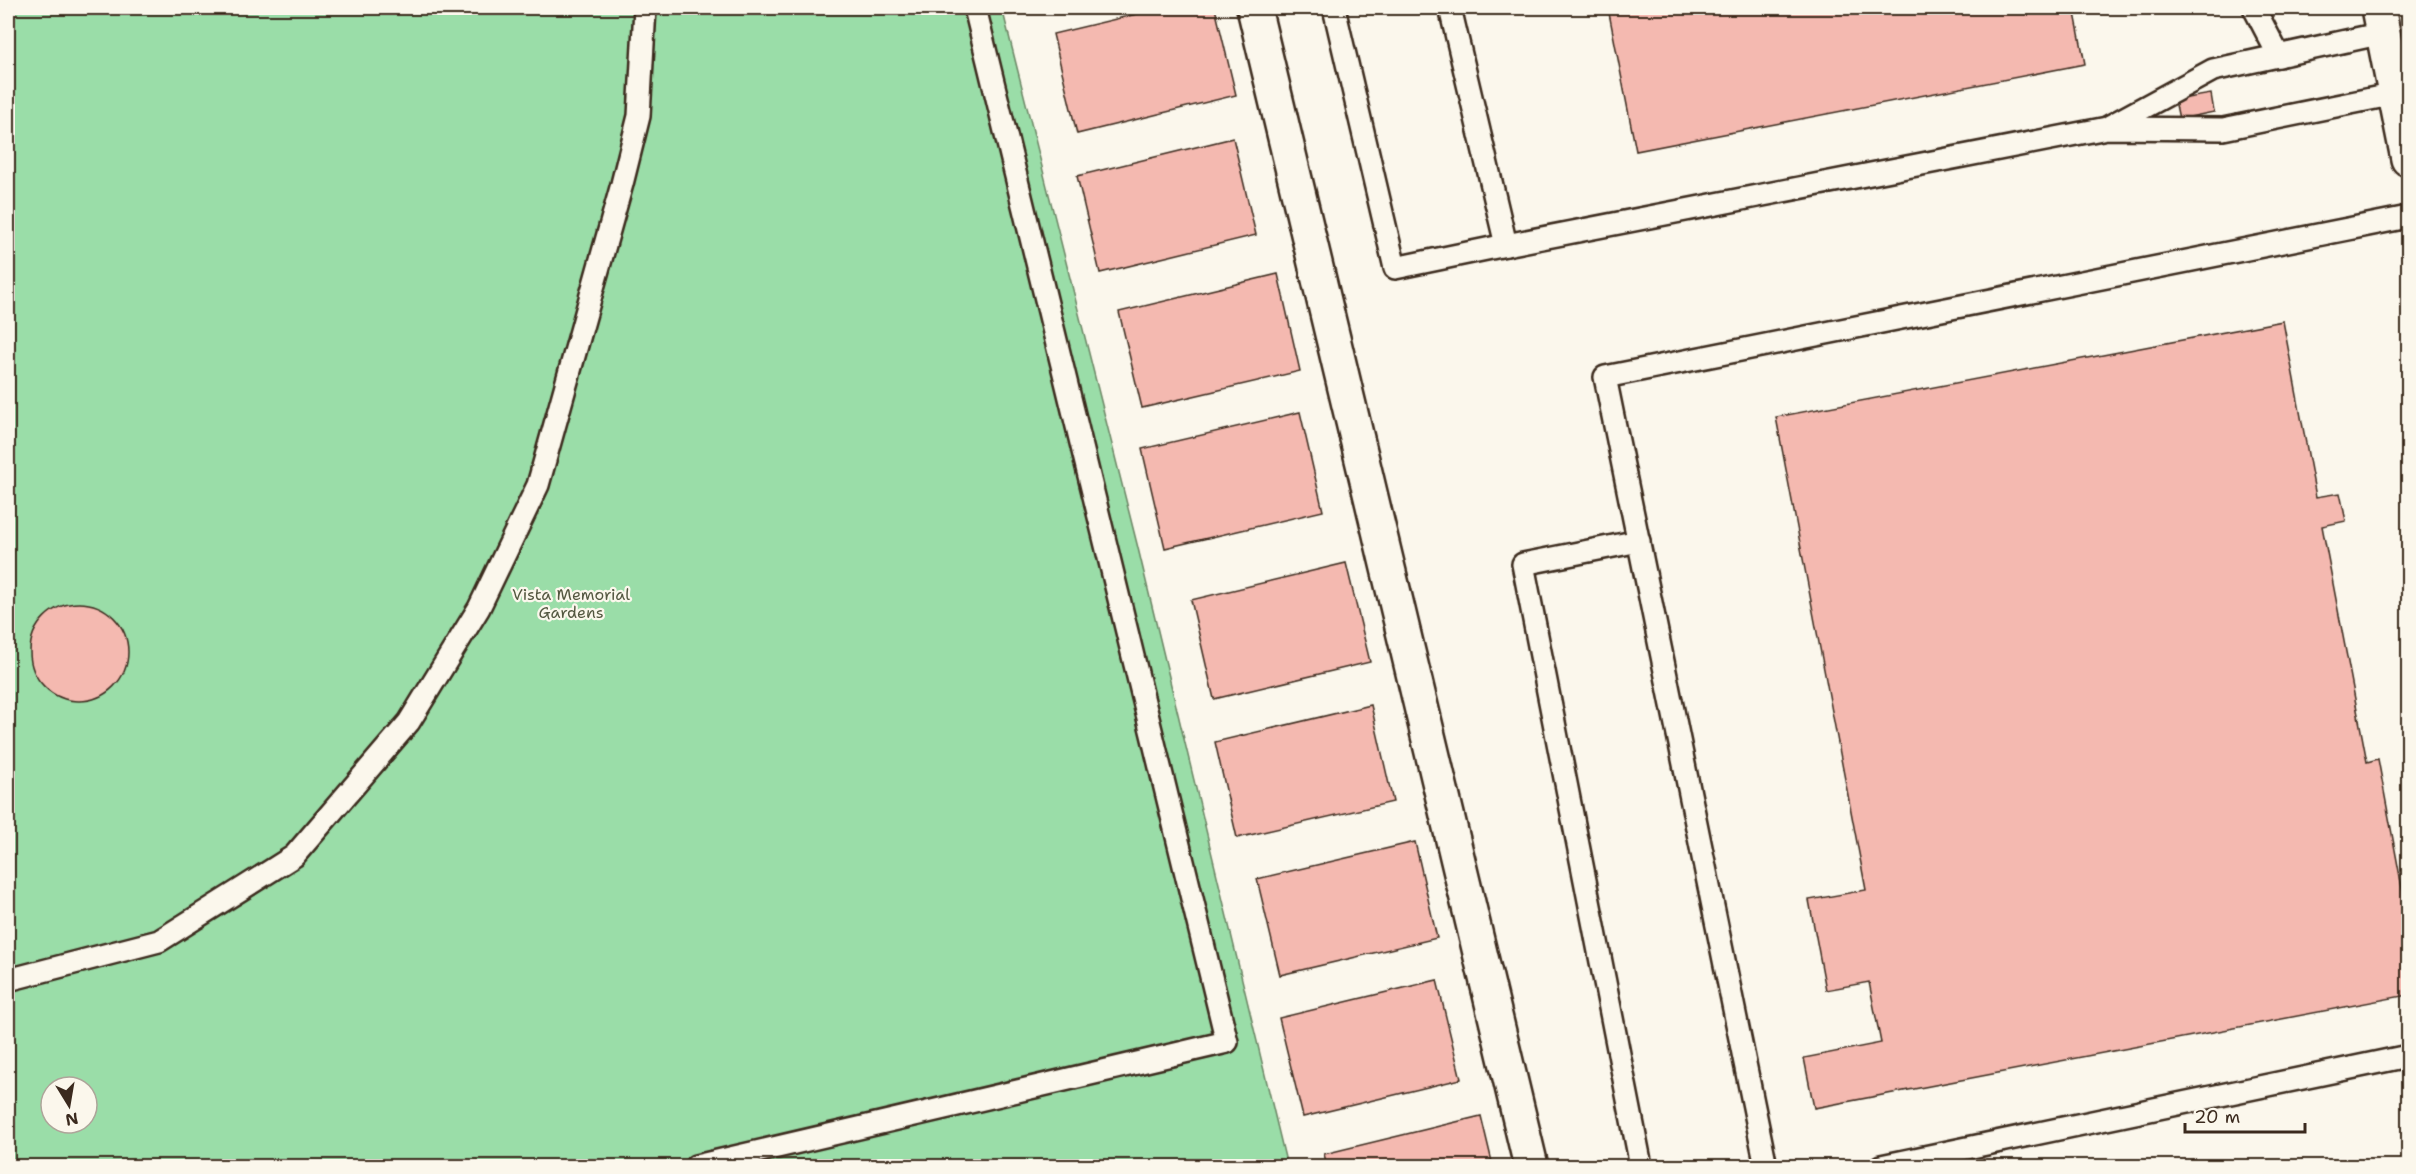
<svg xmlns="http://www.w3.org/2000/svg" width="2416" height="1174" font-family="'Shantell Sans',sans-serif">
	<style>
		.green { fill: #9adda8; stroke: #6a8463; stroke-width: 1.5; fill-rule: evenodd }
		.building { fill: #f4b9b0; stroke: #3b2a1e; stroke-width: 1.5 }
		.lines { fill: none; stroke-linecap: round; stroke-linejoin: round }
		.lane-casing { stroke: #3b2a1e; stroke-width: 26 }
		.street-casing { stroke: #3b2a1e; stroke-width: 38 }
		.secondary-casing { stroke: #3b2a1e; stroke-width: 38 }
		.lane { stroke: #fbf7ec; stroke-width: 21 }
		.street { stroke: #fbf7ec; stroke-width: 33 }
		.secondary { stroke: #fbf7ec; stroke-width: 33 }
		.labels { text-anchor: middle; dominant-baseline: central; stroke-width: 4.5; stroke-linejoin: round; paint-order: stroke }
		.park-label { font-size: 16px; fill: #535740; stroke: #fbf7ec }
	</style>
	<rect width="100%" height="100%" fill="#fbf7ec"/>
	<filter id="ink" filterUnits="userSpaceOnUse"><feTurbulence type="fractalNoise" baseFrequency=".0167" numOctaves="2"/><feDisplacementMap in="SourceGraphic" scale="12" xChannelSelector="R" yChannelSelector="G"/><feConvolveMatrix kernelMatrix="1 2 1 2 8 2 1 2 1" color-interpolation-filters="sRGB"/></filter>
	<g filter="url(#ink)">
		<path class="green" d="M8 8H1002L1137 544 1287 1166H8ZM51 1087H87V1123H51Z"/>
		<g class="building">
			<polygon points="1162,8 1215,8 1236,95 1077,134 1053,34"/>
			<polygon points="1608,8 2074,8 2085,64 1636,151"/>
			<polygon points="2211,94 2214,112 2179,119 2175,100"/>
			<polygon points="1233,138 1256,235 1100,273 1077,176"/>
			<polygon points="1278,274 1300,371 1142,408 1119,312"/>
			<polygon points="2283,321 2316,497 2340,493 2346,521 2322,526 2367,762 2378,759 2406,909 2408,909 2408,995 1814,1108 1804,1058 1881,1043 1869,982 1826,990 1809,900 1866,890 1776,417"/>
			<polygon points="1300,412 1323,511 1165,548 1142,449"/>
			<polygon points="1346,563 1370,662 1214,699 1191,600"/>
			<circle cx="79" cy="652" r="49"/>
			<polygon points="1371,705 1393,802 1237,838 1215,742"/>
			<polygon points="1415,842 1437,938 1280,975 1257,879"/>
			<polygon points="1437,980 1461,1079 1303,1117 1279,1018"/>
			<polygon points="1481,1116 1493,1166 1327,1166 1324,1154"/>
		</g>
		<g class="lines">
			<defs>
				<g id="lane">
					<polyline points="1334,8 1395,268 1506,245 1450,8"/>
					<polyline points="2254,8 2279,56"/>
					<polyline points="2110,126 2213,70 2383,33"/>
					<polyline points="1506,245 2107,128 2223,129 2395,94"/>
					<polyline points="1639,541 1523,564 1641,1166"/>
					<polyline points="8,980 159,941 294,856 409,722 479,608 538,485 622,184 639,116 645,8"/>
					<polyline points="696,1166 1227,1042 975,8"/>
					<polyline points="1766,1166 1605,377 2408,217"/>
					<polyline points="1881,1166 2408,1056"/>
				</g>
				<polyline id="street" points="1254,8 1531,1166"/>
				<polyline id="secondary" points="2378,8 2408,159"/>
			</defs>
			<use href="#lane" class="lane-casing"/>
			<use href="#street" class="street-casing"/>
			<use href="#secondary" class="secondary-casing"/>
			<use href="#lane" class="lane"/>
			<use href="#street" class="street"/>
			<use href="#secondary" class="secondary"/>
		</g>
	</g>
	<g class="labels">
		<g class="park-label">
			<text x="571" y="594">Vista Memorial<tspan x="571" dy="18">Gardens</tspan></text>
		</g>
	</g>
	<rect width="2416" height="1174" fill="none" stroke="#fbf7ec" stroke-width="30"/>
	<rect x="15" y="15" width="2386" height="1144" fill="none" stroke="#3b2a1e" stroke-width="2" filter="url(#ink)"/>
	<g transform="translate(69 1105) rotate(169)"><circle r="28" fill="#fbf7ec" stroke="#aea59a" stroke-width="1.5"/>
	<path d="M0-4.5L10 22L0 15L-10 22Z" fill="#3b2a1e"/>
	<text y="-9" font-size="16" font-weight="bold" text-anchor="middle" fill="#3b2a1e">N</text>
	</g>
	<path d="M2185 1123v9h120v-9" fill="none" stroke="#3b2a1e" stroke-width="3"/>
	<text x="2194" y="1123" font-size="18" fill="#3b2a1e" stroke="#fbf7ec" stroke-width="4.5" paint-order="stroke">20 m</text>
</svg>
